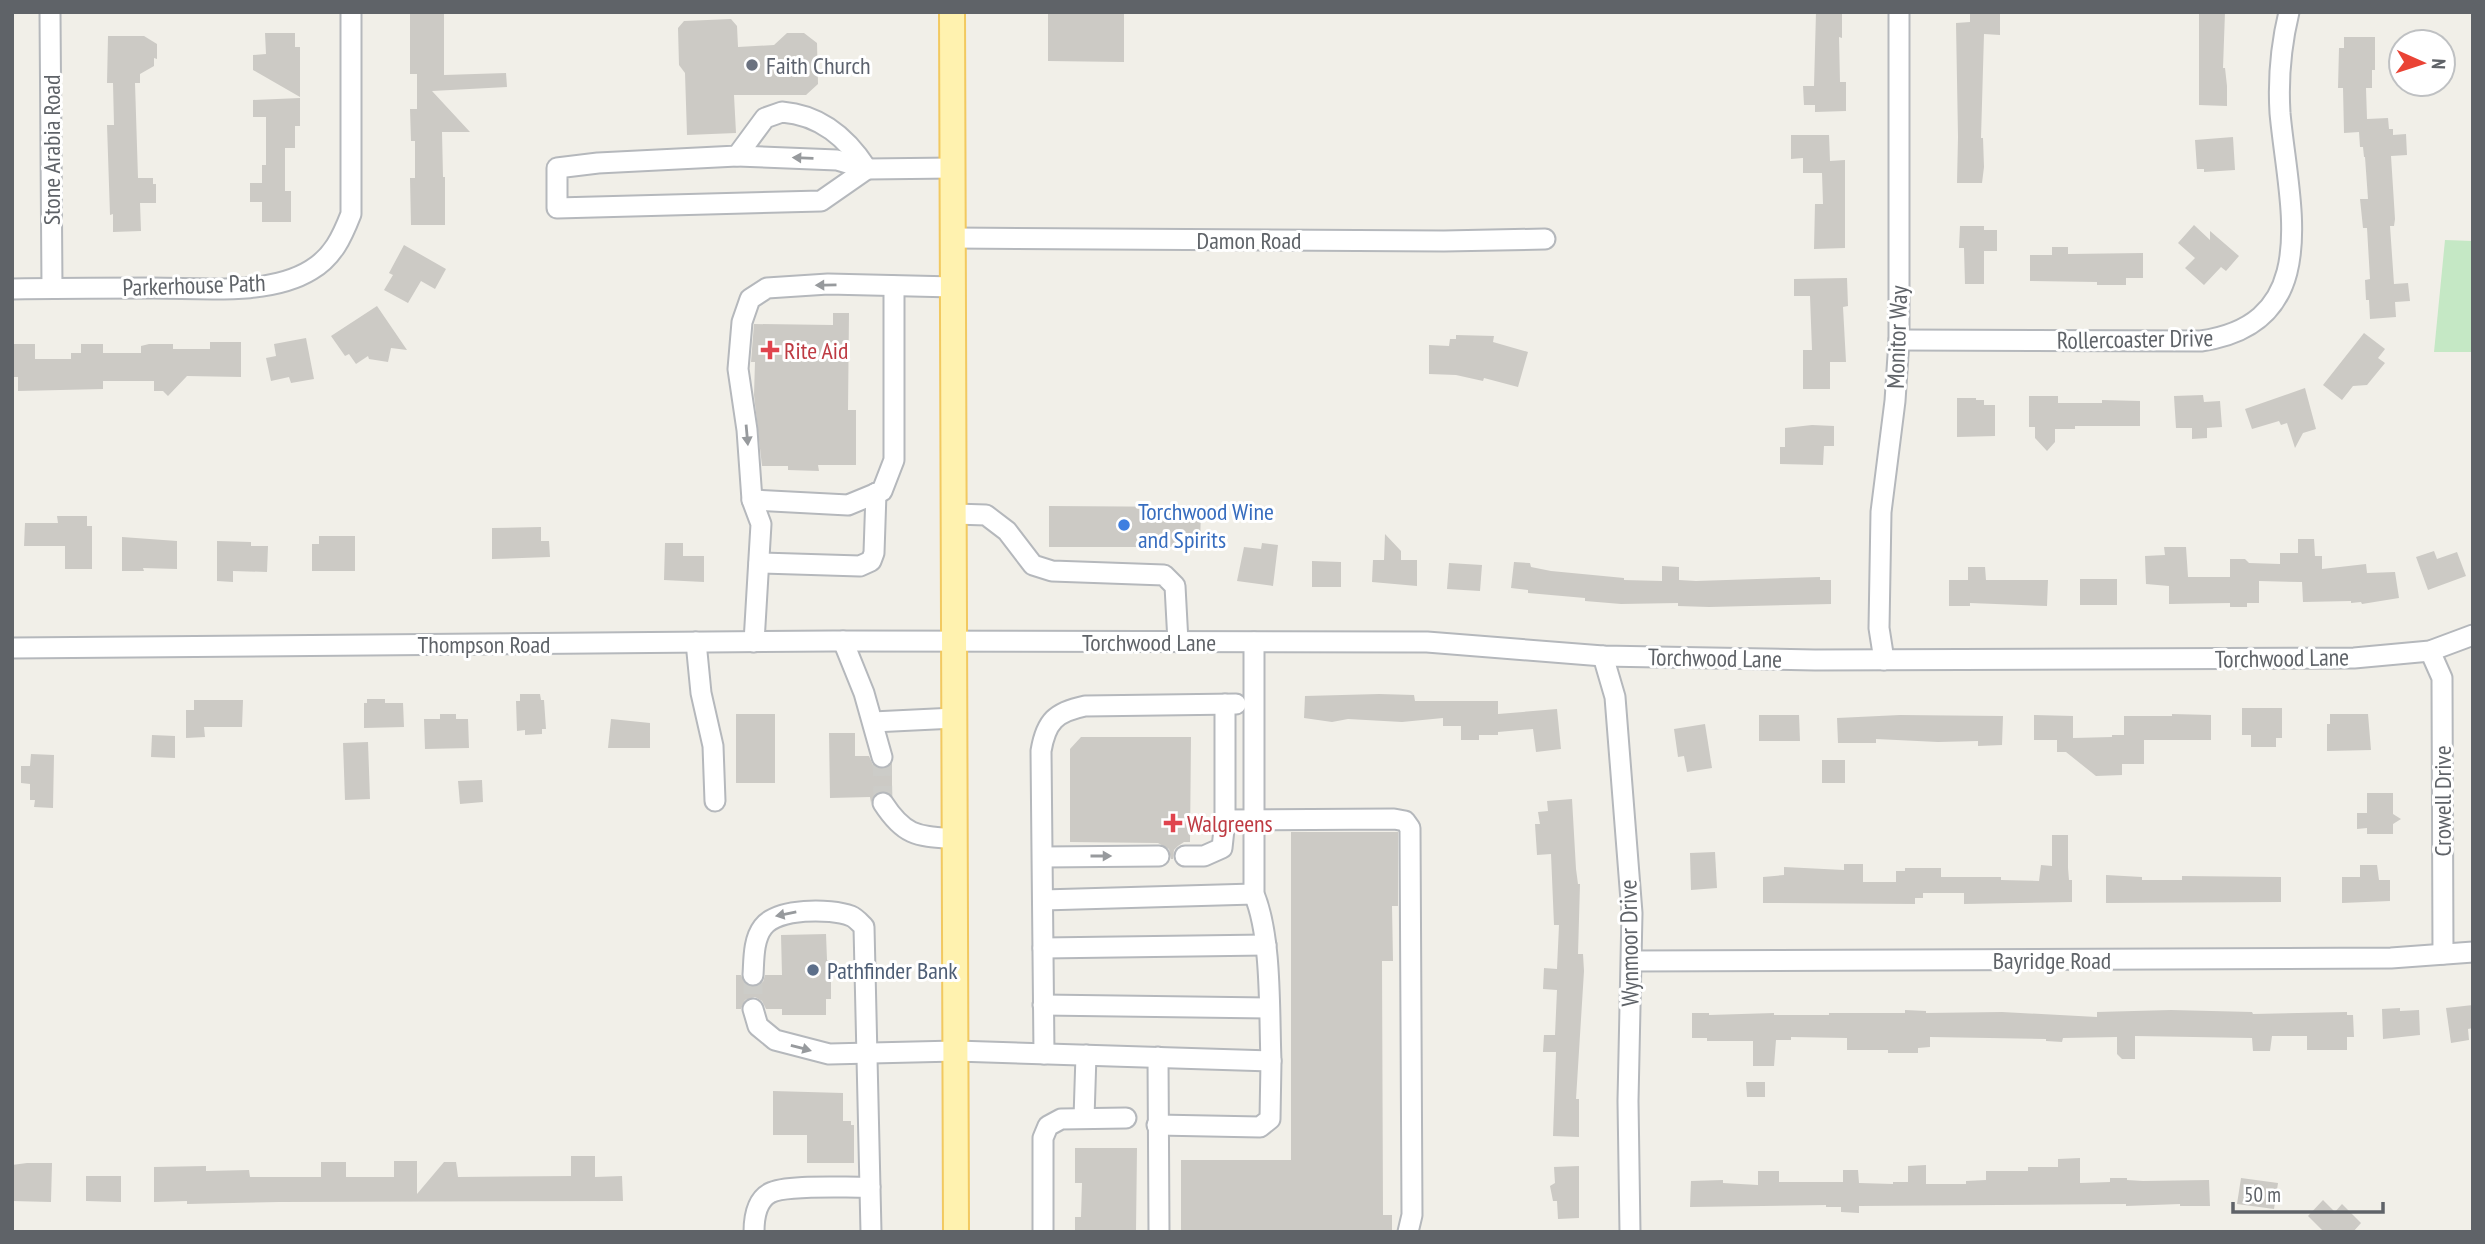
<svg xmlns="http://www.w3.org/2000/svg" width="2485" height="1244" font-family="'PT Sans Narrow',sans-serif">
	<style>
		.green { fill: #c5e8c5 }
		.building { fill: #cccac5 }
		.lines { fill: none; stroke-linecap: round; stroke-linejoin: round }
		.minor-tunnel { stroke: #ccccc8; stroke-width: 19; stroke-dasharray: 19 10; stroke-linecap: butt }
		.minor-casing { stroke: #b5b8bc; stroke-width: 23 }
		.major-casing { stroke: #f2c960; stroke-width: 28 }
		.minor { stroke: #fff; stroke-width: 19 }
		.major { stroke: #fff2af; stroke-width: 24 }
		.oneway { fill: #979a9d }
		.worship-dot { fill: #6b7280; stroke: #fff; stroke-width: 2.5 }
		.health-dot { fill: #e0444e; stroke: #fff; stroke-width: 2.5 }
		.shop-dot { fill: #3f7fe0; stroke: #fff; stroke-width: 2.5 }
		.service-dot { fill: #5c6f8a; stroke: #fff; stroke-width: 2.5 }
		.labels { text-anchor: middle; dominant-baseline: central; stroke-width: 6; stroke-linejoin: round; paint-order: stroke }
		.worship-label { font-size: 24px; fill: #5b616d; stroke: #fff; text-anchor: start }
		.street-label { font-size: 24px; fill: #5f6368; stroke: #fff }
		.health-label { font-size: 24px; fill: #be3a42; stroke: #fff; text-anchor: start }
		.shop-label { font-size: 24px; fill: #366cbe; stroke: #fff; text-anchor: start }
		.service-label { font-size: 24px; fill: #4e5e75; stroke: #fff; text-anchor: start }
	</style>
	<rect width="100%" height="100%" fill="#f1efe8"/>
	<polygon class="green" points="2445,240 2473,241 2473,352 2434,352"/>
	<g class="building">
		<polygon points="410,12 444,12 444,75 506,73 507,87 432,91 470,132 442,132 443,177 445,177 445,225 411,225 410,178 415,178 415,141 411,141 410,109 417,109 417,74 410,74"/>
		<polygon points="1048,12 1124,12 1124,62 1048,61"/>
		<polygon points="1816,12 1842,12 1842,38 1839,37 1840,82 1846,82 1846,111 1815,112 1815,105 1804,105 1803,86 1814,86"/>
		<polygon points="1970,12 2000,12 2000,35 1984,34 1981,138 1983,138 1984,167 1982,183 1957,183 1958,137 1956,23 1970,22"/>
		<polygon points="2199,12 2225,12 2223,68 2225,68 2227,86 2227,106 2199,105"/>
		<polygon points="731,19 737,26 738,47 774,45 787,33 804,33 817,43 818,84 806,95 734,95 736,133 687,135 685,73 679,65 678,28 684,21"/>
		<polygon points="265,33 295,33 295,47 300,47 300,97 253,70 253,55 266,54"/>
		<polygon points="108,36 144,36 157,44 157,59 154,58 154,66 140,74 140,83 135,83 138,178 153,178 153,184 156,184 156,203 140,203 141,231 113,232 113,214 110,215 107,125 114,125 113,83 107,83"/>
		<polygon points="2344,37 2375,37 2375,70 2372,70 2372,88 2366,88 2367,119 2388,118 2389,129 2393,129 2393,135 2406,134 2407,155 2391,156 2395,219 2394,226 2390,226 2394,284 2408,283 2410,301 2395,302 2396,317 2370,319 2369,300 2366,300 2365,280 2370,279 2367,228 2363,228 2360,199 2368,199 2365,157 2364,157 2363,147 2360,147 2359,132 2344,133 2343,88 2338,88 2339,48 2344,48"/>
		<polygon points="300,98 300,126 295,126 295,148 285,148 285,191 291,191 291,222 262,222 262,202 250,202 250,183 262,183 262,165 266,165 266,117 253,117 253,100"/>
		<polygon points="1791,135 1829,135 1830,161 1845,160 1845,248 1814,249 1815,204 1823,204 1822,173 1803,173 1803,158 1791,159"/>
		<polygon points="2233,137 2235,170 2204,172 2204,169 2197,169 2195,140"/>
		<polygon points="2194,225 2210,240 2210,231 2239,256 2226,271 2221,267 2204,285 2185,268 2195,258 2178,243"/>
		<polygon points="1960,226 1984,226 1984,230 1997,230 1997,251 1984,251 1984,284 1965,284 1964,248 1959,248"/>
		<polygon points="404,245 446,269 435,289 421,281 408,303 384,290 393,275 389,273"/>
		<polygon points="2052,247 2068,247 2068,254 2143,253 2143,278 2126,278 2126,285 2097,285 2097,282 2030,281 2030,255 2052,255"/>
		<polygon points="1847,278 1848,306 1843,307 1846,362 1830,362 1830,389 1803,389 1803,350 1812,350 1810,296 1794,296 1794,279"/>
		<polygon points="377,306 407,350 391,348 388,362 369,359 368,356 356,364 349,354 345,356 331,336"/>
		<polygon points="833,313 849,313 848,410 856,410 856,465 818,465 819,471 788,470 788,466 762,466 754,395 755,362 751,362 754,324 833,325"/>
		<polygon points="2364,333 2385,349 2378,358 2385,363 2367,385 2353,386 2342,400 2323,385"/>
		<polygon points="1456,335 1494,336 1493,342 1528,352 1518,387 1484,378 1483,381 1456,375 1429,374 1429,345 1449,346 1450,339 1456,339"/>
		<polygon points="306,338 314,379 291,383 289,377 271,381 266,358 276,356 274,344"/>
		<polygon points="210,342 241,342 241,377 187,376 168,396 163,391 154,391 154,381 103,381 103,389 18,391 18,377 12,377 12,344 35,344 35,359 71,359 71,353 81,353 81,344 103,344 103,353 141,353 141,346 149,344 173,344 173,349 210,349"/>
		<polygon points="2305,388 2316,429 2303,433 2295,448 2287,423 2281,425 2279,421 2252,429 2245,409"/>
		<polygon points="2203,395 2204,402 2220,401 2222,427 2207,428 2207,438 2192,439 2192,428 2176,428 2174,396"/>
		<polygon points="2029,396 2058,396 2058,403 2102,403 2102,400 2140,401 2140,426 2075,426 2075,429 2055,429 2055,442 2047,451 2035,438 2035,427 2029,427"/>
		<polygon points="1957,398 1976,398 1976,400 1984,400 1984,405 1995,405 1995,436 1957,437"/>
		<polygon points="1812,425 1834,426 1834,446 1824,446 1823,465 1780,464 1780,447 1785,447 1785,428"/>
		<polygon points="1049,506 1201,507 1200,547 1049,547"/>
		<polygon points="57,516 87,516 87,526 92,526 92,569 65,569 65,546 24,546 25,523 58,523"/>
		<polygon points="541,527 541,541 549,541 550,557 492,559 492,528"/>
		<polygon points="1385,534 1401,551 1401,560 1417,560 1417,586 1372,582 1373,560 1384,560"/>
		<polygon points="319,536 355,536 355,571 312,571 312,544 319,544"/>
		<polygon points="122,537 177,541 177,569 143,568 144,571 122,571"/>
		<polygon points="2298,539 2314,539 2315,556 2322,556 2322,569 2366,564 2367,573 2395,572 2399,598 2362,604 2361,602 2351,603 2351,601 2303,602 2302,582 2259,581 2259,603 2247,603 2247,607 2230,607 2230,603 2169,604 2169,586 2146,584 2145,556 2165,555 2164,547 2186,547 2188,577 2230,577 2230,559 2245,559 2249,563 2280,564 2280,553 2298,553"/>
		<polygon points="217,541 251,542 251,546 268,546 267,572 233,571 233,582 217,581"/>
		<polygon points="665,543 683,543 683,556 704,556 704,582 664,580"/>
		<polygon points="1262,543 1278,545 1273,586 1237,581 1244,547 1261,549"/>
		<polygon points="2434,551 2437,559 2457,552 2466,576 2428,590 2416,557"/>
		<polygon points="1312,561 1341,562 1341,587 1312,587"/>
		<polygon points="1514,562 1530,563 1531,567 1551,571 1624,578 1624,580 1662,581 1662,566 1679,567 1679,580 1696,581 1820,577 1820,580 1831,580 1831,604 1709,607 1678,606 1678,603 1621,604 1585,601 1585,598 1528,593 1528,590 1511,588"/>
		<polygon points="1449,563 1482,565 1480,591 1447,589"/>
		<polygon points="1968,567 1985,567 1986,580 2048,580 2047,606 1970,603 1970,606 1949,606 1949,580 1968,580"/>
		<rect x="2080" y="579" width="37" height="26"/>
		<polygon points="520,694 540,694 541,700 544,700 546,729 542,729 542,734 525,735 525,730 517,731 516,701 520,701"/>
		<polygon points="1379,694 1414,695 1415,701 1498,701 1498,714 1557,709 1561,749 1536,752 1533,729 1498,732 1498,735 1479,735 1479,740 1461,740 1461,726 1443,726 1443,718 1402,722 1348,719 1332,722 1304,718 1305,696"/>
		<polygon points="367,699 385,699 385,703 403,703 404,727 364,728 364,703 367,703"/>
		<polygon points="194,700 243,700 242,727 204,727 205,737 186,738 186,710 194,710"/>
		<polygon points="2242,708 2282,708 2282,738 2276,738 2276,747 2251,747 2251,735 2242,735"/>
		<polygon points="440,714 456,714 456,719 468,719 469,748 425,749 424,719 440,719"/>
		<rect x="736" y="714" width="39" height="69"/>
		<polygon points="2172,714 2211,715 2211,740 2144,740 2144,764 2122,764 2122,775 2096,776 2066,752 2057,752 2057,740 2034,740 2034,715 2073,716 2073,738 2112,737 2112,735 2124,735 2124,716 2172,716"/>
		<polygon points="2330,714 2368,714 2371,750 2327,751 2327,724 2330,724"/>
		<polygon points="1759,715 1799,715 1800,741 1759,741"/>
		<polygon points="1900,715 2003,716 2002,745 1978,746 1978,741 1938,742 1876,739 1876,743 1838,743 1837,718"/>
		<polygon points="611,719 650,723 650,748 608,748"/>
		<polygon points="1705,724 1712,768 1687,772 1684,756 1678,757 1674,729"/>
		<polygon points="829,733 855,733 855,756 869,756 873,765 880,769 886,769 892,763 892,795 881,791 875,793 871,803 870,797 830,798"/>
		<polygon points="152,735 175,736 175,758 151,757"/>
		<polygon points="1081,737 1191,737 1190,842 1184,842 1178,846 1174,850 1173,859 1171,859 1169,849 1158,843 1070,842 1070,749"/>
		<polygon points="368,742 370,799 345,800 343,743"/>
		<polygon points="31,754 54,755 53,808 34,807 35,800 30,800 30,784 21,783 21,766 30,766"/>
		<rect x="1822" y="760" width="23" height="23"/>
		<polygon points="482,780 483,802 460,804 458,781"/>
		<polygon points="2367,793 2393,793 2393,814 2401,819 2393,824 2393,834 2367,834 2367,828 2357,829 2357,813 2367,813"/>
		<polygon points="1572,799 1576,869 1578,884 1580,884 1578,954 1583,954 1584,971 1576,1099 1579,1099 1579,1137 1553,1136 1556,1052 1543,1052 1544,1035 1555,1035 1557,990 1543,989 1544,968 1557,969 1559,925 1554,925 1551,854 1537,855 1535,824 1540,824 1538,812 1548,811 1547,801"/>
		<polygon points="1291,832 1398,832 1398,906 1392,906 1393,961 1382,961 1383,1215 1392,1215 1392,1230 1181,1230 1181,1160 1291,1160"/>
		<polygon points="2052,835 2068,835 2068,868 2069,880 2072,880 2072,902 1964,904 1964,893 1923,893 1923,898 1915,898 1915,904 1763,903 1763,877 1784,875 1784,867 1844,870 1844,864 1863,864 1863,882 1896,882 1896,871 1905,871 1905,868 1941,868 1941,877 2001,877 2001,880 2039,881 2041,865 2052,866"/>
		<polygon points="1715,852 1717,888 1691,890 1690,853"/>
		<polygon points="2360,865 2377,865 2379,880 2390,880 2390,901 2342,903 2342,877 2360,877"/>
		<polygon points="2106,875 2142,877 2142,880 2182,880 2182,876 2281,877 2281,902 2106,903"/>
		<polygon points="826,934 827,960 831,960 831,999 826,999 826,1015 782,1015 782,1009 766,1009 762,1001 755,997 745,1000 741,1009 736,1009 736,975 741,975 746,985 753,987 763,982 765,975 782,975 781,935"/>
		<polygon points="2473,1005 2473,1028 2468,1029 2469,1040 2451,1043 2446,1008"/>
		<polygon points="2400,1008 2400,1011 2419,1010 2420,1035 2383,1039 2382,1009"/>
		<polygon points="1905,1010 1926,1011 1926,1013 2002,1012 2097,1017 2097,1012 2171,1010 2252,1012 2253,1014 2347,1012 2347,1015 2353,1015 2354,1037 2347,1037 2347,1050 2307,1050 2307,1036 2272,1036 2270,1051 2253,1051 2252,1038 2135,1036 2135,1059 2122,1059 2117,1054 2117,1037 2063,1038 2062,1042 2046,1041 2046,1039 1930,1037 1930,1047 1918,1048 1918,1053 1888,1053 1888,1050 1847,1050 1847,1038 1791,1037 1791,1040 1776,1040 1774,1066 1753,1066 1753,1041 1707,1041 1707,1038 1692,1038 1692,1013 1709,1013 1709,1015 1774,1013 1774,1015 1829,1015 1829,1013 1905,1013"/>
		<polygon points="1746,1082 1765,1082 1765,1097 1747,1097"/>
		<polygon points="773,1091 843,1093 843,1121 851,1121 851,1125 854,1125 854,1163 807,1163 807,1135 773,1135"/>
		<polygon points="1075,1148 1137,1148 1136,1232 1075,1232 1075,1217 1081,1217 1082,1183 1075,1183"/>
		<polygon points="571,1156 595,1156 595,1177 622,1176 623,1201 279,1202 187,1204 187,1201 154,1202 154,1167 206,1166 206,1171 249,1170 250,1177 321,1177 321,1162 346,1162 346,1177 394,1177 394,1161 417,1161 417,1194 444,1162 456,1162 458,1177 571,1176"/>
		<polygon points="2080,1158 2080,1183 2110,1182 2110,1178 2127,1178 2127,1180 2143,1181 2209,1180 2210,1206 2180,1206 2180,1204 2126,1206 2126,1204 1859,1206 1859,1213 1841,1212 1841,1207 1826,1207 1826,1205 1690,1207 1691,1181 1723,1180 1723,1183 1758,1185 1758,1171 1779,1171 1779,1182 1843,1182 1843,1170 1858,1170 1859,1183 1893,1184 1893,1182 1908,1182 1908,1166 1926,1165 1926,1184 1966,1184 1966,1181 1986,1180 1986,1171 2028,1171 2028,1167 2058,1167 2058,1159"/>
		<polygon points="27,1163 52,1163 51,1202 12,1201 12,1165"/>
		<polygon points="1579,1166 1579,1218 1558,1219 1557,1201 1553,1201 1550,1186 1555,1183 1554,1167"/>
		<polygon points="86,1176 121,1176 121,1202 86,1201"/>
		<polygon points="2241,1178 2278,1183 2274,1209 2237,1204"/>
		<polygon points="2323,1200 2335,1212 2342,1204 2361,1223 2353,1232 2324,1232 2308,1216"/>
	</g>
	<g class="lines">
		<g class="minor-tunnel">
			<polyline points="882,757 883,803"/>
			<polyline points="753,975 753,1009"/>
		</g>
		<defs>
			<g id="minor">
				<polyline points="50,12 52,288"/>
				<path d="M782 112C821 115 847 138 867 169L821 201 557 208V168L598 163 737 156 765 118Z"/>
				<polyline points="737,156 837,160 867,169 953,168"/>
				<polyline points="953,238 1444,241 1545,239"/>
				<path d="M12 289C59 288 106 288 153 288 201 288 269 296 311 270 333 257 342 237 351 214V12"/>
				<path d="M1899 340 2201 341C2326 323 2288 202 2280 113 2278 80 2281 45 2289 12"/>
				<polyline points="752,500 848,505 882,491 894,460 894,286"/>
				<polyline points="955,514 986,515 1007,531 1033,565 1052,571 1164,575 1175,586 1178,642"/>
				<polyline points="759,563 860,566 871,561 874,553 876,493"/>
				<polyline points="843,641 864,693 882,757"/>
				<polyline points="696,642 701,693 713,746 715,801"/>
				<polyline points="754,642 761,524 752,500 747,430 738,369 742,322 750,299 767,288 828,284 954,287"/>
				<polyline points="12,648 833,641 1427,642 1603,656 1815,660 2354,658 2430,651 2473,635"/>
				<polyline points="2430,651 2442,678 2443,954"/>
				<polyline points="1603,656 1615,697 1632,913 1628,1101 1630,1232"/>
				<polyline points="1884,660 1879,628 1881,512 1895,401 1899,340 1899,12"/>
				<polyline points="1225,704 1225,820 1394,819 1405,821 1410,828 1412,1215 1408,1232"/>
				<polyline points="873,722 955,718"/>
				<path d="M883 803C905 837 918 836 956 839"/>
				<polyline points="1185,856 1204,856 1222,848 1225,820"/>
				<polyline points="1043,857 1159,856"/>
				<polyline points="1043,900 1254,894"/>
				<polyline points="1043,948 1266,945"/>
				<polyline points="1632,961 2391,958 2473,952"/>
				<path d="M753 975C754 960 753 940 763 927 777 908 830 908 851 916 856 918 860 923 864 927L871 1232"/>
				<polyline points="1043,1005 1268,1008"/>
				<path d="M753 1009 758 1026 775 1040 829 1054 956 1051 1271 1061C1269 1013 1272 937 1254 894V642"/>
				<path d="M1044 1054 1041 751C1046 721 1056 712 1085 706L1236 704"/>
				<polyline points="1158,1057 1159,1232"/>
				<polyline points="1084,1118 1086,1055"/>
				<polyline points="1157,1125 1260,1127 1270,1119 1271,1061"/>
				<path d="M754 1232C754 1218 757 1200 770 1193 787 1184 849 1188 870 1187"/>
				<polyline points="1043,1232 1043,1138 1048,1126 1061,1119 1126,1118"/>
			</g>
			<polyline id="major" points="952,12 956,1232"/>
		</defs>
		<use href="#minor" class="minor-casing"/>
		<use href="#major" class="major-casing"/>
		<use href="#minor" class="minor"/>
		<use href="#major" class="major"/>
	</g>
	<defs><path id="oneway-solid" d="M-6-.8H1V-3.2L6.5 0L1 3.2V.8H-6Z" transform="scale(1.75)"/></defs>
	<g class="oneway">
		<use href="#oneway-solid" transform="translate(803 158) rotate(-178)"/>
		<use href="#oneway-solid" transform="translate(826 285) rotate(179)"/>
		<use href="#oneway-solid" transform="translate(747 435) rotate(85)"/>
		<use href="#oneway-solid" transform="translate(1101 856)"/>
		<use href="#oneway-solid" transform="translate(786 914) rotate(169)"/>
		<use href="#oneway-solid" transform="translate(801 1048) rotate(15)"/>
	</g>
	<circle class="worship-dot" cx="752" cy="65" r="7"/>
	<g class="health-dot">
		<path d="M766.5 339.5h7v7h7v7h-7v7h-7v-7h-7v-7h7z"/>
		<path d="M1169.5 812.5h7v7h7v7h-7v7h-7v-7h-7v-7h7z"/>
	</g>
	<circle class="shop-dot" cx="1124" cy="525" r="7"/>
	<circle class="service-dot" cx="813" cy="970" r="7"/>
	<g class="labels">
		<g class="worship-label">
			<text x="766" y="65">Faith Church</text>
		</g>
		<g class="street-label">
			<text transform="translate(51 150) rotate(-90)">Stone Arabia Road</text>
			<text x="1249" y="240">Damon Road</text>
			<text transform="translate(194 285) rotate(-2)">Parkerhouse Path</text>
			<text transform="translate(1897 337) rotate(-88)">Monitor Way</text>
			<text transform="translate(2135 339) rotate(-1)">Rollercoaster Drive</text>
			<text x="1149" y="642">Torchwood Lane</text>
			<text x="484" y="644">Thompson Road</text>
			<text transform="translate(1715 658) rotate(1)">Torchwood Lane</text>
			<text transform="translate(2282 658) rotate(-1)">Torchwood Lane</text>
			<text transform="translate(2442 801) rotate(-90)">Crowell Drive</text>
			<text transform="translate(1629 943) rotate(-91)">Wynmoor Drive</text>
			<text x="2052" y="960">Bayridge Road</text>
		</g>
		<g class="health-label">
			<text x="784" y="350">Rite Aid</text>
			<text x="1187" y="823">Walgreens</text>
		</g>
		<g class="shop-label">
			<text x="1138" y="511">Torchwood Wine<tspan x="1138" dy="28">and Spirits</tspan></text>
		</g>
		<g class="service-label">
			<text x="827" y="970">Pathfinder Bank</text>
		</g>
	</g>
	<rect width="2485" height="1244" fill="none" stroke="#5f6368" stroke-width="28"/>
	<g transform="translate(2422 63) rotate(93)"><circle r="33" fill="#ffffff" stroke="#bfc1c3" stroke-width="2"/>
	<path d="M0-5L12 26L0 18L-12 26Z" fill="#ea4335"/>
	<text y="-10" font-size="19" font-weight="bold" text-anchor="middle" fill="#5f6368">N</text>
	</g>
	<path d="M2233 1202v10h150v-10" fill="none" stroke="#5f6368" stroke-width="3.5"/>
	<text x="2244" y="1202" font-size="21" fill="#5f6368" stroke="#ffffff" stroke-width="5" paint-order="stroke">50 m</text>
</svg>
